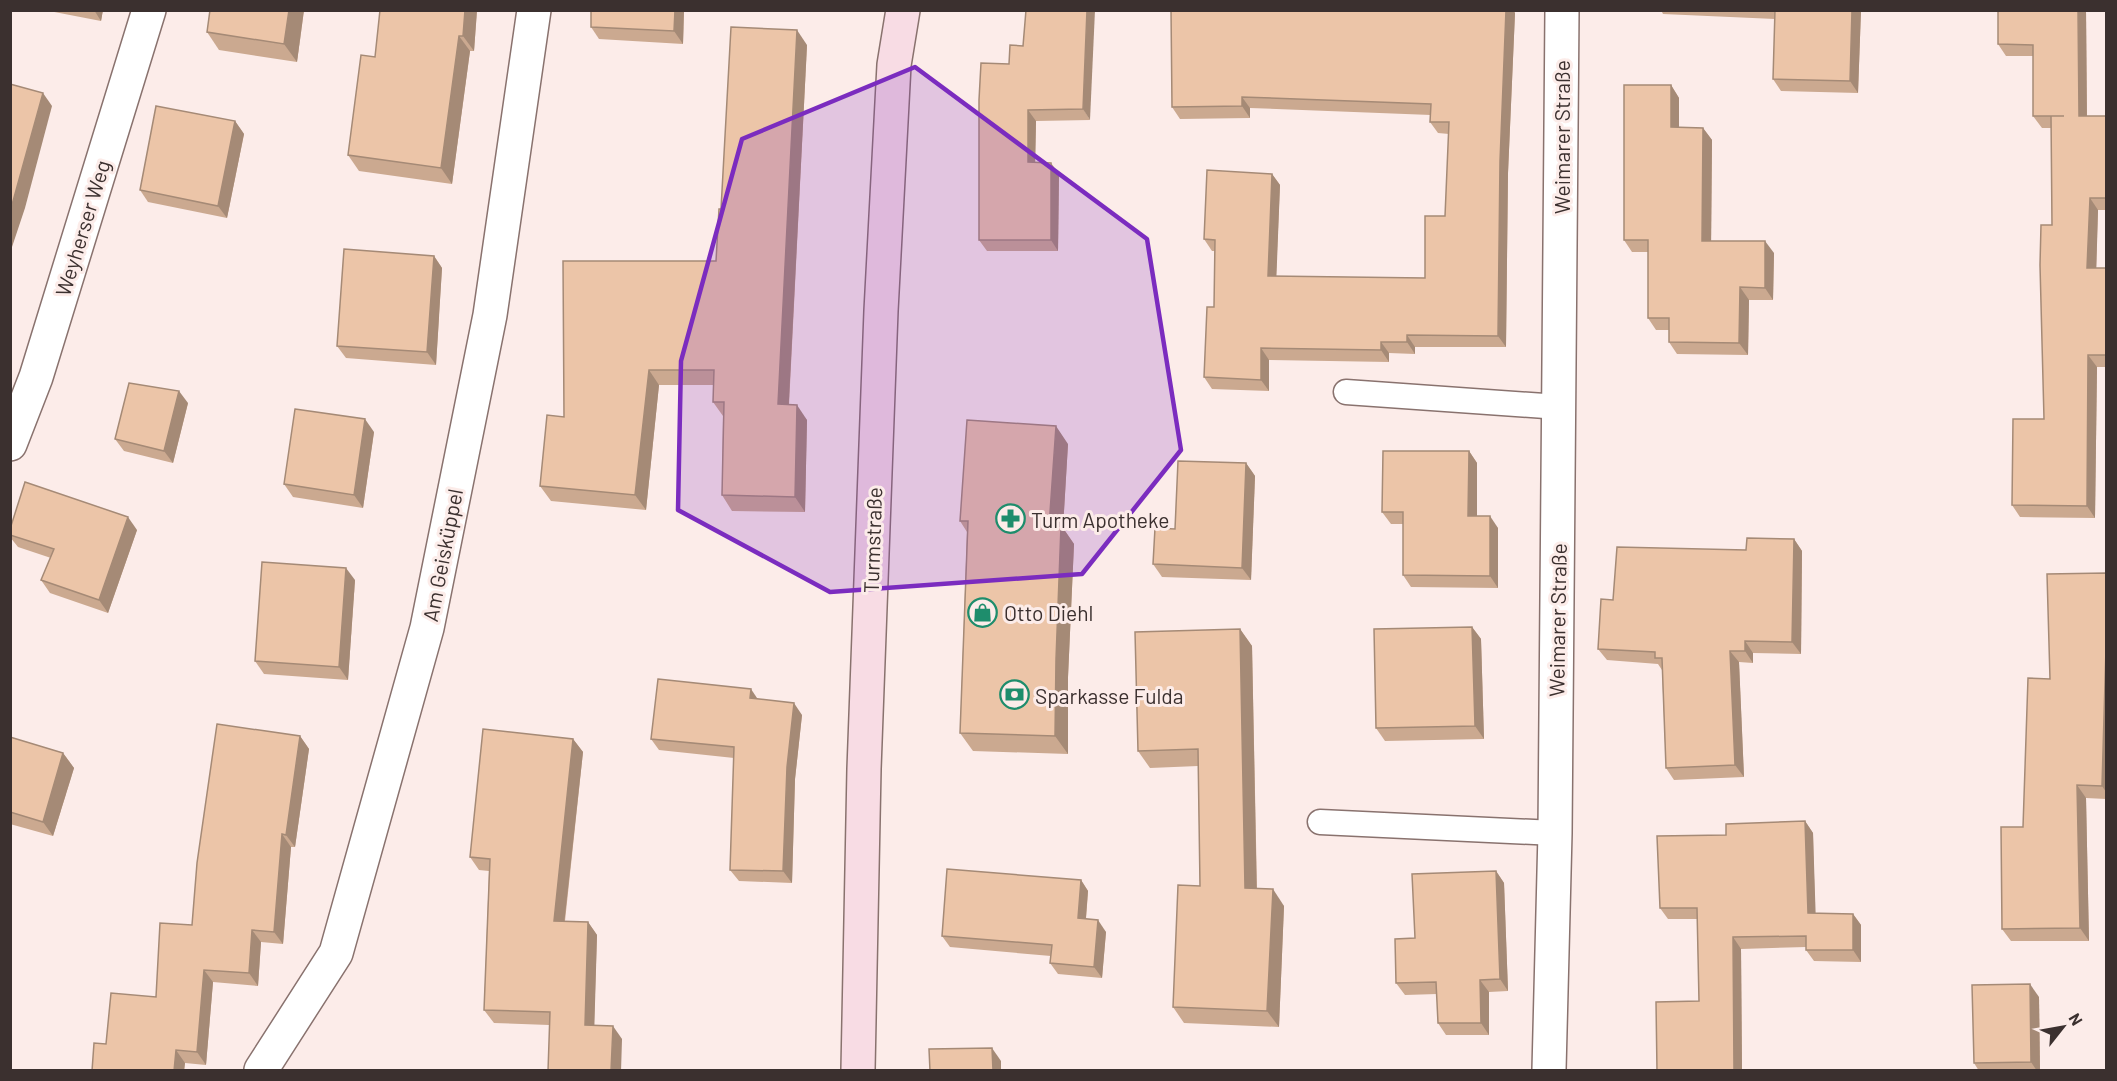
<svg xmlns="http://www.w3.org/2000/svg" width="2117" height="1081" font-family="Barlow,sans-serif">
	<style>
		.lines { fill: none; stroke-linecap: round; stroke-linejoin: round }
		.service-casing { stroke: #89726e; stroke-width: 27 }
		.minor-casing { stroke: #89726e; stroke-width: 36 }
		.secondary-casing { stroke: #89726e; stroke-width: 36 }
		.service { stroke: #fff; stroke-width: 24 }
		.minor { stroke: #fff; stroke-width: 33 }
		.secondary { stroke: #f8dce4; stroke-width: 33 }
		.wall { fill: #cba990 }
		.shaded-wall { fill: #a58a76 }
		.building { fill: #ecc5a8; stroke: #a58a76; stroke-width: 1.5 }
		.marked { fill: #7b2cbf; fill-opacity: 0.2; stroke: #7b2cbf; stroke-width: 4.5; stroke-linejoin: round }
		.labels { text-anchor: middle; dominant-baseline: central; stroke-width: 6; stroke-linejoin: round; paint-order: stroke }
		.street-label { font-size: 21px; fill: #3b302f; stroke: #fcece9 }
		.poi-label { font-size: 21px; fill: #3b302f; stroke: #fcece9; text-anchor: start }
	</style>
	<rect width="100%" height="100%" fill="#fcece9"/>
	<g class="lines">
		<defs>
			<g id="service">
				<polyline points="1346,392 1559,407"/>
				<polyline points="1320,822 1555,833"/>
			</g>
			<g id="minor">
				<polyline points="10,444 36,377 149,10"/>
				<polyline points="261,1070 336,953 427,628 490,315 534,10"/>
				<polyline points="1549,1070 1555,833 1562,10"/>
			</g>
			<polyline id="secondary" points="858,1070 864,769 881,311 894,65 903,10"/>
		</defs>
		<use href="#service" class="service-casing"/>
		<use href="#minor" class="minor-casing"/>
		<use href="#secondary" class="secondary-casing"/>
		<use href="#service" class="service"/>
		<use href="#minor" class="minor"/>
		<use href="#secondary" class="secondary"/>
	</g>
	<g class="wall">
		<polygon points="44,10 103,10 101,21"/>
		<polygon points="210,10 304,10 297,62 219,50 207,32"/>
		<polygon points="477,10 474,51 470,51 452,184 359,171 348,155 375,57"/>
		<polygon points="684,10 683,44 599,39 591,27"/>
		<polygon points="1026,10 1090,120 1036,121 1035,162 1059,174 1058,251 987,251 979,240 1009,64 1023,46"/>
		<polygon points="1171,10 1513,10 1515,13 1508,173 1506,347 1415,347 1415,354 1389,353 1389,362 1269,360 1269,391 1212,389 1204,377 1214,307 1215,251 1212,251 1204,239 1272,174 1280,185 1276,276 1425,278 1445,216 1449,134 1438,133 1430,122 1431,115 1250,108 1250,118 1180,119 1172,107"/>
		<polygon points="1661,10 1861,10 1858,93 1781,91 1773,79 1775,19 1663,14"/>
		<polygon points="2086,10 2087,116 2106,116 2106,210 2098,210 2096,268 2106,268 2106,367 2097,367 2095,518 2020,517 2012,505 2044,419 2052,225 2051,128 2042,128 2033,116 2033,56 2006,56 1998,44"/>
		<polygon points="807,45 789,405 807,420 805,512 732,511 722,495 723,416 713,402 714,385 659,385 646,510 551,501 540,486 564,417 716,261 721,209"/>
		<polygon points="1671,85 1679,98 1679,127 1703,128 1712,140 1711,241 1774,253 1773,300 1749,300 1748,355 1677,354 1669,342 1669,330 1656,330 1648,318 1648,252 1632,252 1624,240"/>
		<polygon points="235,121 244,134 227,218 148,202 140,190"/>
		<polygon points="434,256 442,268 436,365 346,358 337,346"/>
		<polygon points="188,403 173,463 124,451 115,439"/>
		<polygon points="374,432 363,508 293,497 284,484"/>
		<polygon points="1068,444 1063,528 1074,544 1068,677 1068,754 973,751 960,733 967,532 960,521"/>
		<polygon points="1469,451 1477,463 1477,516 1498,528 1498,588 1411,587 1403,575 1403,524 1391,524 1382,512"/>
		<polygon points="1246,463 1255,476 1251,580 1162,577 1153,564 1175,529"/>
		<polygon points="10,529 137,530 108,613 50,593 41,580 51,558 18,547 10,537"/>
		<polygon points="1794,539 1802,551 1801,654 1753,653 1753,663 1739,662 1744,777 1674,780 1666,768 1662,670 1658,664 1607,660 1598,649 1613,600 1746,550"/>
		<polygon points="2106,573 2106,799 2086,798 2089,941 2011,941 2002,929 2023,827 2050,679"/>
		<polygon points="355,580 348,680 264,674 255,661"/>
		<polygon points="1472,627 1481,639 1484,739 1385,741 1376,728"/>
		<polygon points="1240,629 1252,646 1257,889 1284,906 1279,1027 1184,1023 1173,1007 1200,886 1198,766 1150,768 1138,751"/>
		<polygon points="757,699 802,715 795,779 792,883 739,881 730,870 734,758 659,750 651,739"/>
		<polygon points="300,736 309,749 295,847 291,847 283,944 261,942 258,986 213,982 206,1065 185,1063 184,1071 92,1071 106,1044 156,997 192,925"/>
		<polygon points="10,737 63,753 74,768 53,836 10,824"/>
		<polygon points="573,739 583,752 565,921 588,922 597,935 594,1025 622,1039 549,1025 494,1023 484,1010 489,871 479,870 470,857"/>
		<polygon points="1805,821 1813,833 1815,913 1853,914 1861,925 1861,962 1814,961 1806,950 1806,947 1741,949 1742,1071 1657,1071 1699,1001 1697,919 1668,919 1660,908 1726,835"/>
		<polygon points="1496,871 1504,883 1508,991 1489,992 1489,1035 1446,1035 1438,1023 1437,994 1405,995 1396,983 1415,938"/>
		<polygon points="1081,880 1088,891 1086,919 1106,932 1102,978 1058,974 1050,963 1051,956 950,947 942,936"/>
		<polygon points="2039,997 2040,1071 1979,1071 1974,1063"/>
	</g>
	<g class="shaded-wall">
		<polygon points="94,10 103,10 101,21"/>
		<polygon points="289,10 304,10 297,62 284,44"/>
		<polygon points="465,10 477,10 474,51 463,36"/>
		<polygon points="675,10 684,10 683,44 674,31"/>
		<polygon points="1087,10 1095,10 1090,120 1083,109"/>
		<polygon points="1506,10 1513,10 1515,13 1508,173 1506,347 1498,336 1500,161"/>
		<polygon points="1852,10 1861,10 1858,93 1850,81"/>
		<polygon points="2078,10 2086,10 2087,128 2079,116"/>
		<polygon points="797,30 807,45 788,419 778,404"/>
		<polygon points="459,36 470,51 452,184 441,168"/>
		<polygon points="1671,85 1679,98 1679,139 1671,127"/>
		<polygon points="43,93 52,106 25,208 10,253 10,212"/>
		<polygon points="1242,97 1250,108 1250,118 1242,106"/>
		<polygon points="1028,110 1036,121 1035,173 1028,162"/>
		<polygon points="235,121 244,134 227,218 218,206"/>
		<polygon points="1703,128 1712,140 1711,253 1702,241"/>
		<polygon points="1051,163 1059,174 1058,251 1051,240"/>
		<polygon points="1272,174 1280,185 1276,287 1268,276"/>
		<polygon points="2090,198 2098,210 2096,280 2087,268"/>
		<polygon points="1765,241 1774,253 1773,300 1765,288"/>
		<polygon points="434,256 442,268 436,365 427,352"/>
		<polygon points="1740,287 1749,300 1748,355 1739,343"/>
		<polygon points="1407,335 1415,347 1415,354 1407,342"/>
		<polygon points="1381,342 1389,353 1389,362 1381,350"/>
		<polygon points="1261,348 1269,360 1269,391 1261,380"/>
		<polygon points="2088,355 2097,367 2095,518 2087,506"/>
		<polygon points="649,370 659,385 646,510 635,495"/>
		<polygon points="179,391 188,403 173,463 164,451"/>
		<polygon points="797,405 807,420 805,512 795,497"/>
		<polygon points="365,419 374,432 363,508 354,495"/>
		<polygon points="1056,426 1068,444 1063,528 1074,544 1068,677 1068,754 1055,736 1049,527"/>
		<polygon points="1469,451 1477,463 1477,528 1468,516"/>
		<polygon points="1246,463 1255,476 1251,580 1242,568"/>
		<polygon points="1490,516 1498,528 1498,588 1490,576"/>
		<polygon points="128,517 137,530 108,613 99,600"/>
		<polygon points="1794,539 1802,551 1801,654 1792,642"/>
		<polygon points="346,568 355,580 348,680 339,667"/>
		<polygon points="1472,627 1481,639 1484,739 1475,726"/>
		<polygon points="1240,629 1252,646 1257,905 1245,888"/>
		<polygon points="1745,641 1753,653 1753,663 1745,651"/>
		<polygon points="2106,648 2106,792 2102,786"/>
		<polygon points="1730,651 1739,662 1744,777 1735,765"/>
		<polygon points="751,689 759,701 750,698"/>
		<polygon points="794,703 802,715 795,779 792,883 783,871 787,767"/>
		<polygon points="300,736 309,749 295,847 286,835"/>
		<polygon points="573,739 583,752 563,934 554,921"/>
		<polygon points="63,753 74,768 53,836 43,822"/>
		<polygon points="2077,785 2086,798 2089,941 2080,928"/>
		<polygon points="1805,821 1813,833 1816,925 1808,913"/>
		<polygon points="282,834 291,847 283,944 274,932"/>
		<polygon points="1496,871 1504,883 1508,991 1500,979"/>
		<polygon points="1081,880 1088,891 1085,929 1078,918"/>
		<polygon points="1273,889 1284,906 1279,1027 1267,1011"/>
		<polygon points="1853,914 1861,925 1861,962 1853,950"/>
		<polygon points="1098,920 1106,932 1102,978 1094,967"/>
		<polygon points="588,922 597,935 594,1038 585,1025"/>
		<polygon points="252,930 261,942 258,986 249,973"/>
		<polygon points="1733,937 1741,949 1742,1071 1734,1071"/>
		<polygon points="204,970 213,982 206,1065 197,1052"/>
		<polygon points="1480,980 1489,992 1489,1035 1481,1023"/>
		<polygon points="2030,984 2039,997 2040,1071 2037,1071 2031,1062"/>
		<polygon points="613,1026 622,1039 621,1071 611,1071"/>
		<polygon points="992,1048 1001,1061 1001,1071 993,1071"/>
		<polygon points="176,1050 185,1063 184,1071 174,1071"/>
	</g>
	<g class="building">
		<polygon points="210,10 289,10 284,44 207,32"/>
		<polygon points="380,10 465,10 463,36 459,36 441,168 348,155 361,55 375,57"/>
		<polygon points="591,10 675,10 674,31 591,27"/>
		<polygon points="1026,10 1087,10 1083,109 1028,110 1028,162 1051,163 1051,240 979,240 979,100 981,63 1009,64 1010,45 1023,46"/>
		<polygon points="1171,10 1506,10 1500,161 1498,336 1407,335 1407,342 1381,342 1381,350 1261,348 1261,380 1204,377 1207,307 1214,307 1215,240 1204,239 1207,170 1272,174 1268,276 1425,278 1425,216 1445,216 1449,122 1430,122 1431,104 1242,97 1242,106 1172,107"/>
		<polygon points="1775,10 1852,10 1850,81 1773,79"/>
		<polygon points="1998,10 2078,10 2079,116 2106,116 2106,198 2090,198 2087,268 2106,268 2106,355 2088,355 2087,506 2012,505 2013,419 2044,419 2040,265 2041,225 2052,225 2051,116 2064,116 2033,116 2033,45 1998,44"/>
		<polygon points="731,27 797,30 778,404 797,405 795,497 722,495 724,402 713,402 714,370 649,370 635,495 540,486 547,415 564,417 563,261 716,261 719,209 721,209"/>
		<polygon points="10,84 43,93 10,212"/>
		<polygon points="1624,85 1671,85 1671,127 1703,128 1702,241 1765,241 1765,288 1740,287 1739,343 1669,342 1669,318 1648,318 1648,240 1624,240"/>
		<polygon points="156,106 235,121 218,206 140,190"/>
		<polygon points="344,249 434,256 427,352 337,346"/>
		<polygon points="129,383 179,391 164,451 115,439"/>
		<polygon points="295,409 365,419 354,495 284,484"/>
		<polygon points="967,420 1056,426 1049,527 1061,526 1056,659 1055,736 960,733 968,521 960,521"/>
		<polygon points="1383,451 1469,451 1468,516 1490,516 1490,576 1403,575 1403,512 1382,512"/>
		<polygon points="1178,461 1246,463 1242,568 1153,564 1155,528 1175,529"/>
		<polygon points="25,482 128,517 99,600 41,580 54,549 10,535 10,529"/>
		<polygon points="1747,538 1794,539 1792,642 1745,641 1745,651 1730,651 1735,765 1666,768 1662,658 1655,658 1655,652 1598,649 1601,599 1613,600 1617,547 1746,550"/>
		<polygon points="262,562 346,568 339,667 255,661"/>
		<polygon points="2106,573 2106,648 2102,786 2077,785 2080,928 2002,929 2001,827 2023,827 2028,678 2050,679 2047,574"/>
		<polygon points="1472,627 1475,726 1376,728 1374,629"/>
		<polygon points="1240,629 1245,888 1273,889 1267,1011 1173,1007 1178,885 1200,886 1198,749 1138,751 1135,632"/>
		<polygon points="658,679 751,689 750,698 794,703 787,767 783,871 730,870 734,747 651,739"/>
		<polygon points="217,724 300,736 286,835 282,834 274,932 252,930 249,973 204,970 197,1052 176,1050 174,1071 92,1071 94,1043 106,1044 111,993 156,997 160,923 192,925 197,863"/>
		<polygon points="483,729 573,739 554,921 588,922 585,1025 613,1026 611,1071 548,1071 550,1012 484,1010 490,859 470,857"/>
		<polygon points="10,737 63,753 43,822 10,812"/>
		<polygon points="1805,821 1808,913 1853,914 1853,950 1806,950 1806,936 1733,937 1734,1071 1657,1071 1656,1002 1699,1001 1697,908 1660,908 1657,836 1726,835 1726,824"/>
		<polygon points="947,869 1081,880 1078,918 1098,920 1094,967 1050,963 1052,945 942,936"/>
		<polygon points="1496,871 1500,979 1480,980 1481,1023 1438,1023 1436,982 1396,983 1395,939 1415,938 1412,874"/>
		<polygon points="2030,984 2031,1062 1974,1063 1972,985"/>
		<polygon points="992,1048 993,1071 930,1071 929,1049"/>
	</g>
	<path class="marked" d="M915 67 1147 239 1181 450 1082 574 830 592 678 510 681 361 742 139Z"/>
	<defs>
		<symbol id="pharmacy-ring" viewBox="-11 -11 22 22"><circle r="9.5" fill="#fcece9" stroke="#1e8d6c" stroke-width="1.5"/><path d="M-2-6h4v4h4v4h-4v4h-4v-4h-4v-4h4Z" fill="#1e8d6c"/></symbol>
		<symbol id="shop-ring" viewBox="-11 -11 22 22"><circle r="9.5" fill="#fcece9" stroke="#1e8d6c" stroke-width="1.5"/><path d="M-5-2.5h2.3a2.7 3.5 0 0 1 5.4 0H5L5.5 6h-11ZM-1.5-2.5h3a1.5 2.3 0 0 0-3 0Z" fill="#1e8d6c"/></symbol>
		<symbol id="bank-ring" viewBox="-11 -11 22 22"><circle r="9.5" fill="#fcece9" stroke="#1e8d6c" stroke-width="1.5"/><path d="M-6-4H6V4H-6ZM0-2.3a2.3 2.3 0 1 0 0 4.6a2.3 2.3 0 1 0 0-4.6Z" fill="#1e8d6c"/></symbol>
	</defs>
	<g fill-rule="evenodd">
		<use href="#pharmacy-ring" x="994" y="502" width="33" height="33"/>
		<use href="#shop-ring" x="966" y="596" width="33" height="33"/>
		<use href="#bank-ring" x="998" y="678" width="33" height="33"/>
	</g>
	<g class="labels">
		<g class="street-label">
			<text transform="translate(1561 137) rotate(-90)">Weimarer Straße</text>
			<text transform="translate(82 228) rotate(-73)">Weyherser Weg</text>
			<text transform="translate(872 540) rotate(-88)">Turmstraße</text>
			<text transform="translate(442 555) rotate(-79)">Am Geisküppel</text>
			<text transform="translate(1557 620) rotate(-89)">Weimarer Straße</text>
		</g>
		<g class="poi-label">
			<text x="1031" y="519">Turm Apotheke</text>
			<text x="1004" y="612">Otto Diehl</text>
			<text x="1035" y="695">Sparkasse Fulda</text>
		</g>
	</g>
	<rect width="2117" height="1081" fill="none" stroke="#3b302f" stroke-width="24"/>
	<g transform="translate(2063 1027) rotate(59)" stroke="#fcece9" stroke-width="4.5" paint-order="stroke">
	<path d="M0-4.5L10 22L0 15L-10 22Z" fill="#3b302f"/>
	<text y="-9" font-size="16" font-weight="bold" text-anchor="middle" fill="#3b302f">N</text>
	</g>
</svg>
